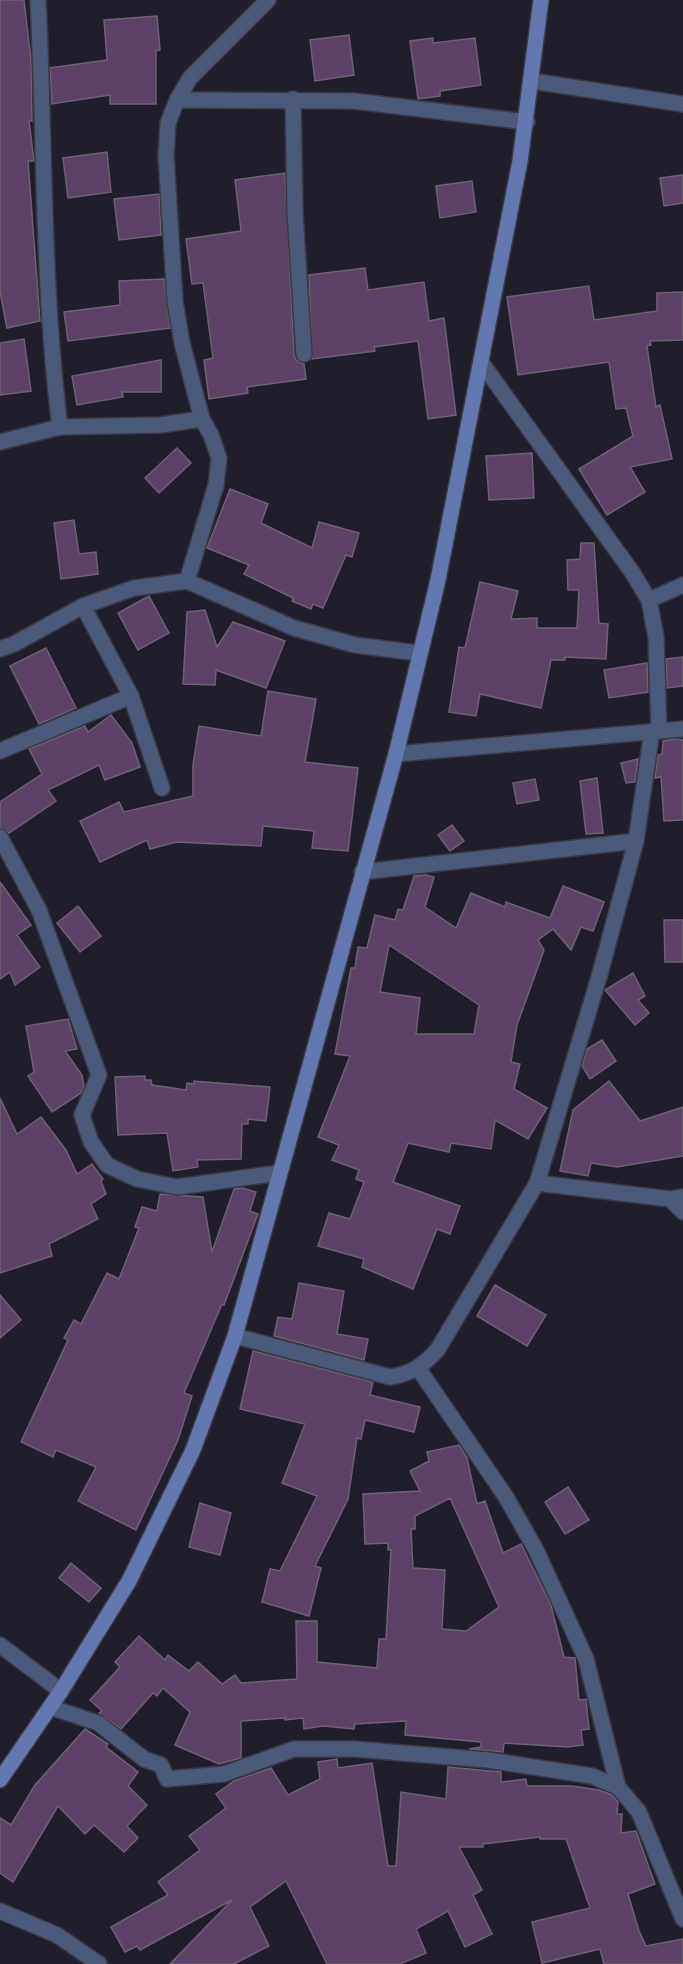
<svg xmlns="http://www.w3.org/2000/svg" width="683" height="1964" font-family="'Sofia Sans Condensed',sans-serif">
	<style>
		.building { fill: #5d4267; stroke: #6d6271; stroke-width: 1.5; fill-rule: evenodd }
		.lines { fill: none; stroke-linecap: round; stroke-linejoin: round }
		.street-casing { stroke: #3c3946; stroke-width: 18 }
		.secondary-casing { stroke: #3c3946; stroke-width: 18 }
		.street { stroke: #4b597b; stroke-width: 15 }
		.secondary { stroke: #6278ae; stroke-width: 15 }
	</style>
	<rect width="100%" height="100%" fill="#211e2c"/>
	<g class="building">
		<polygon points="0,0 24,0 31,60 32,121 29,121 34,161 28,161 40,321 7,328 0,292"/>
		<polygon points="157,16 160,50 156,51 156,104 110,104 110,95 52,104 50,68 107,60 104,20"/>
		<polygon points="349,35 354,75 315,81 310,40"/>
		<polygon points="433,38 433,43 475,38 481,85 440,91 440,96 418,99 410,41"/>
		<polygon points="107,152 111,192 68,198 63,158"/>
		<polygon points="285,173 294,355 296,360 304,364 306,379 247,387 248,393 209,399 204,360 213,358 203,283 192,284 186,239 241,231 235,180"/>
		<polygon points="683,175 683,203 664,206 660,178"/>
		<polygon points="472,181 476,212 440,218 436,186"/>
		<polygon points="159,194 161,235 119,240 114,199"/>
		<polygon points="365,268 368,290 424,282 429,321 444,318 456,415 428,419 418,341 374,347 375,351 312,359 309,275"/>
		<polygon points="164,279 170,328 68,341 64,312 120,305 119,281"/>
		<polygon points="589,286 594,320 657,311 657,293 683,292 683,340 650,341 651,345 647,346 656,407 660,405 672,459 630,467 645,492 607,515 579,469 633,436 626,408 616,409 609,362 518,375 507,297"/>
		<polygon points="24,339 31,391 0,395 0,343"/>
		<polygon points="161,360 161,392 122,392 123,397 77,405 72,376"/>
		<polygon points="177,448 191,463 159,493 145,478"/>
		<polygon points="532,453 534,498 489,500 486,456"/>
		<polygon points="230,489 268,504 261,523 312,548 319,522 359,533 352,557 346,555 323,608 313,604 311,609 292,601 293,598 244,574 249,565 207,548"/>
		<polygon points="74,520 79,554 96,552 98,574 61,579 54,523"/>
		<polygon points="581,543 594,543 599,623 608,624 606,659 565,657 565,660 551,660 541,708 480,694 476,716 449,712 459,647 465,648 480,582 518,591 511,619 537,618 537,628 577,628 579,590 568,590 567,560 580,559"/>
		<polygon points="149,596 169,633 138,650 118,613"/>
		<polygon points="205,610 217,647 233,622 285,641 266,688 216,670 215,685 183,684 187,612"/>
		<polygon points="46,648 76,708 39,724 10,666"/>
		<polygon points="683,657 683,686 667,688 666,659"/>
		<polygon points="647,663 648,692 609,698 604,670"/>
		<polygon points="268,691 316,699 305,762 358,768 348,851 312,848 314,831 263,826 261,846 176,842 150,849 147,840 100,862 80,821 119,802 124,812 193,796 193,765 199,726 261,736"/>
		<polygon points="111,715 132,743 140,767 105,780 99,765 48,790 56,801 9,833 0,827 0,802 42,774 29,749 85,726 88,732"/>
		<polygon points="676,739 683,740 683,820 664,821 661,777 655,778 658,755 662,754 663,741"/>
		<polygon points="638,759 635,782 626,783 621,763"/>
		<polygon points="597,778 603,833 586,834 580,781"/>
		<polygon points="535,779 539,800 517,804 513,783"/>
		<polygon points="452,825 464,841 450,851 438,835"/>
		<path d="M426 875 434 877 425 907 456 928 471 893 505 907 506 902 550 918 563 886 604 902 593 931 581 927 571 950 553 929 538 940 544 950 517 1025 511 1062 520 1064 514 1089 547 1108 528 1139 495 1120 491 1149 451 1143 449 1152 408 1143 393 1182 460 1206 450 1234 437 1229 413 1289 362 1267 364 1259 318 1246 329 1213 350 1219 364 1182 356 1179 359 1170 332 1160 339 1145 318 1137 350 1056 335 1054 351 968H355L358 947 367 948 375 915 395 920 398 909 403 910 414 876ZM389 945 479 1005 474 1034H416L420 998 380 992Z"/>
		<polygon points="0,882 31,925 17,935 40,967 15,985 10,972 0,979"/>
		<polygon points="78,906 101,936 80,952 57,923"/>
		<polygon points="664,920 683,920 683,962 665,962"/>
		<polygon points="633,973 645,996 638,1000 649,1013 635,1025 605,990"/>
		<polygon points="68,1019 77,1049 65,1051 82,1075 84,1086 81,1093 52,1112 28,1076 34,1072 26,1026"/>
		<polygon points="602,1040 616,1061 590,1079 582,1066 587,1049"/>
		<polygon points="145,1076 145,1080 151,1080 152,1085 186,1090 187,1083 194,1084 194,1081 270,1087 266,1121 248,1119 248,1124 242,1124 241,1159 197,1160 198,1167 173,1171 167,1133 118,1135 115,1077"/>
		<polygon points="609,1081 640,1121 683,1107 683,1156 617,1167 591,1163 588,1176 560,1171 573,1110"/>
		<polygon points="0,1098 17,1134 41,1117 66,1150 77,1174 92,1164 103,1179 101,1181 106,1194 91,1204 98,1219 49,1244 52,1256 0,1273"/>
		<polygon points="242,1188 256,1192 250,1211 258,1214 224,1305 222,1304 184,1393 192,1396 178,1440 136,1530 78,1501 96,1467 56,1450 53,1457 21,1442 68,1340 64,1338 74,1320 81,1324 107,1273 119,1279 139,1228 135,1227 142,1207 157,1211 160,1194 203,1197 212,1252 234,1189"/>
		<polygon points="299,1283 344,1291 337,1334 368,1339 364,1360 274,1336 278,1317 292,1319"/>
		<polygon points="495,1285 546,1315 527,1346 477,1316"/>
		<polygon points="0,1295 21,1320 0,1338"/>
		<polygon points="253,1351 373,1382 370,1395 420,1407 414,1432 365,1420 361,1439 357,1438 348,1499 315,1566 321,1568 309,1616 262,1602 270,1569 280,1571 317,1496 282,1483 305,1424 240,1409"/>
		<path d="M459 1445 467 1458 477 1504 485 1501 503 1553 521 1544 551 1605 564 1657 575 1658 579 1700 586 1699 589 1729 581 1730 583 1745 567 1747 504 1743 503 1752 469 1749 481 1747V1742L405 1735 406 1721 355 1724 354 1729 323 1726 304 1729 303 1718 285 1720V1718L241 1721V1758L219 1764 175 1745 190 1712 163 1688 157 1696 153 1693 121 1729 99 1713 102 1711 90 1700 120 1667 115 1662 139 1636 165 1660 168 1655 189 1671 198 1662 222 1684 235 1675 241 1683 297 1679 296 1621H317V1662L377 1668 379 1639H386L391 1550H388V1543L365 1544 363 1494 420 1491 410 1471 429 1461 427 1452ZM450 1498 499 1607 466 1631 442 1629 445 1570 413 1568 411 1529H415V1516Z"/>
		<polygon points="568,1487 589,1520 565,1534 545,1502"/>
		<polygon points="200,1503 231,1513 220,1555 189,1547"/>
		<polygon points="71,1563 101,1588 89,1602 59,1578"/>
		<polygon points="85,1729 108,1744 106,1747 138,1772 128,1786 147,1805 127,1826 138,1838 124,1852 94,1825 85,1834 58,1806 13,1882 0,1873 0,1818 11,1825 35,1785"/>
		<polygon points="337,1759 338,1768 372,1763 388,1866 396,1866 401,1792 446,1799 448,1767 501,1772 501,1782 526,1779 527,1786 572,1786 599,1790 612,1795 618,1802 617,1814 622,1814 621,1833 636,1831 655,1884 628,1894 639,1931 646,1946 683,1939 683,1964 604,1964 600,1949 542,1963 532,1922 590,1908 566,1839 540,1839 540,1837 483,1844 483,1847 459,1847 482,1890 473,1895 492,1934 465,1947 448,1911 416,1929 426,1953 400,1964 327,1964 286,1881 250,1907 269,1946 234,1964 170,1964 232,1900 140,1950 137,1946 125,1952 111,1927 168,1895 158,1882 200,1850 189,1836 226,1808 216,1794 234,1781 271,1768 288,1795 320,1779 318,1762"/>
	</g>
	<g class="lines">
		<defs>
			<g id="street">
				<path d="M38 0C45 142 42 285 60 427"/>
				<polyline points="532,81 683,104"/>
				<polyline points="293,99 295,213 304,354"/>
				<polyline points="177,100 354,101 527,122"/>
				<polyline points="481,362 632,572 649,600 656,637 659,730"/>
				<polyline points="0,442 60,427 160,425 202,419"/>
				<polyline points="187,581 216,485 219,458 211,435 202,419 182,343 175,301 166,156 168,123 177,100 190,78 268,0"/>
				<polyline points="649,600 683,585"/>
				<polyline points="83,606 131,696 162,788"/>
				<polyline points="0,649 14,644 83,606 134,588 187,581 294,628 355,645 418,653"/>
				<polyline points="0,751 131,696"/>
				<polyline points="396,754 683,729"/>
				<polyline points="0,837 39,910 99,1075 82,1115 91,1142 107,1165 137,1179 177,1187 279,1173"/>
				<polyline points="362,872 636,841"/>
				<polyline points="537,1183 670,1199 683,1197"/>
				<polyline points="670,1199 683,1212"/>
				<path d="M235 1336 390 1377C411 1374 424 1365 438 1349L537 1183 599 977 636 841 652 731"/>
				<polyline points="418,1368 506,1497 536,1550 586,1659 618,1787"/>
				<polyline points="0,1645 61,1691"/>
				<polyline points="50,1707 98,1723 144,1759 161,1765 167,1779 224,1774 294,1749 354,1749 488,1760 592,1776 618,1787 639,1812 683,1919"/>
				<polyline points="0,1911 57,1935 99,1964"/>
			</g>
			<polyline id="secondary" points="0,1780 61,1691 129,1581 193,1450 235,1336 396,754 438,580 520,161 541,0"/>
		</defs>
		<use href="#street" class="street-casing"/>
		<use href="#secondary" class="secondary-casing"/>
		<use href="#street" class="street"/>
		<use href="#secondary" class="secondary"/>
	</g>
</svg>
